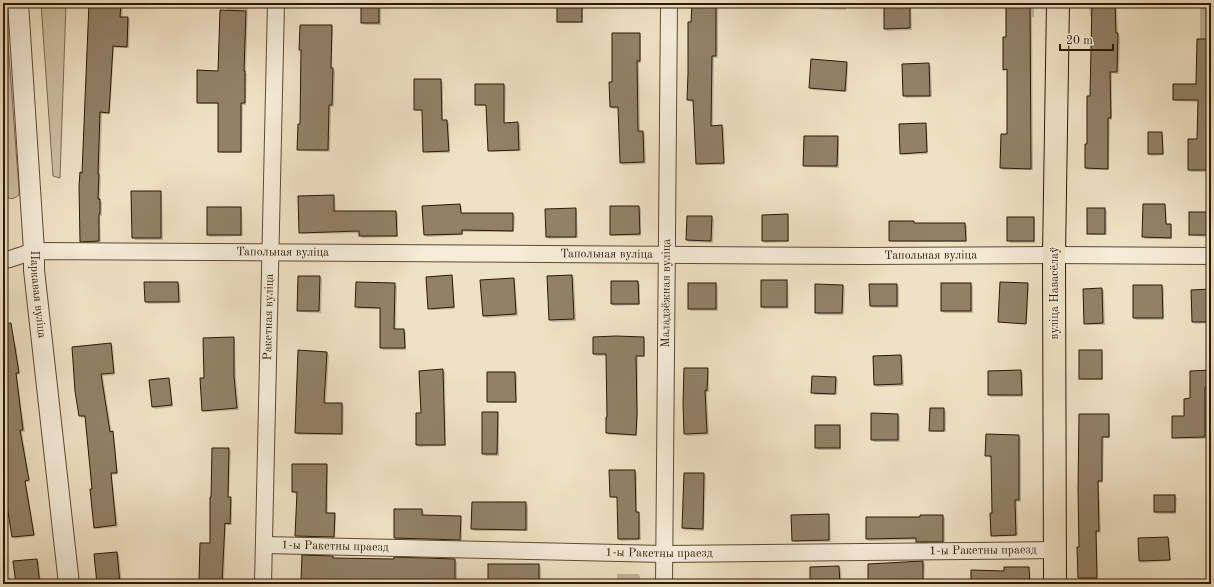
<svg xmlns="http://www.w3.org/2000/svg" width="1214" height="587" font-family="'Old Standard TT',serif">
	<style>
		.green { fill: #cec0a3; stroke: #7c6c52 }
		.shadow { fill: #0003 }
		.building { fill: #918267; stroke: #2b1902 }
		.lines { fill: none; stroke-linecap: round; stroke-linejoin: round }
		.minor-casing { stroke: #5c4b32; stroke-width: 18 }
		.tertiary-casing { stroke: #5c4b32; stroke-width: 22 }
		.primary-casing { stroke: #2b1902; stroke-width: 24 }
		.minor { stroke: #f5ecd9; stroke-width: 16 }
		.tertiary { stroke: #f5ecd9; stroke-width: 20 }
		.primary { stroke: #efe2c4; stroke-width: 22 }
		.labels { text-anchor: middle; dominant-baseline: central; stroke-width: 3; stroke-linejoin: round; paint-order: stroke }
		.street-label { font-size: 12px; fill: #2b1902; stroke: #f5ecd9 }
	</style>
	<rect width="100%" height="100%" fill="#efe2c4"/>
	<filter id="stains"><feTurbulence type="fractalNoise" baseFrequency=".005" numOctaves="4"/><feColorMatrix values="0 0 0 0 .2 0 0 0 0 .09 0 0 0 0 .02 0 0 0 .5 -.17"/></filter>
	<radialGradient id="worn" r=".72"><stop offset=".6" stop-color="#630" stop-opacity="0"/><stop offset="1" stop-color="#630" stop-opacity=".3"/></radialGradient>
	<g class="green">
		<path d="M3 3H5L19 190V195C14 199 11 200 5 196L3 186Z"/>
		<polygon points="41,3 66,3 60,178 53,176"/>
	</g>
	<g class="shadow">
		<polygon points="91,3 123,3 122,18 128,18 130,20 129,48 114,48 110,114 102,114 100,176 101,177 100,199 102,202 102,216 100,216 101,243 83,243 81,241 83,174"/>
		<polygon points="227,3 248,3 246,73 247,74 246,105 243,105 242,153 221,153 219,151 219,104 200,104 198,102 219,72 227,12"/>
		<polygon points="362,3 381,3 381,25 364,25 362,23"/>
		<polygon points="491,3 538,3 538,6 493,6"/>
		<polygon points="607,3 629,3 608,4"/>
		<polygon points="693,3 770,3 770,7 725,6 725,8 718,8 718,58 714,58 713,127 722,126 724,128 725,165 699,165 697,163 694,102 690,102 688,100"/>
		<polygon points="819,3 846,3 846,10 821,9 819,7"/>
		<polygon points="885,3 937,3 937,6 911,7 912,30 887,31 885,29"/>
		<polygon points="1007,3 1034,3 1034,17 1032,17 1033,170 1003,170 1001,168 1008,135 1008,71 1004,69 1007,38"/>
		<polygon points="1089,3 1117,3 1118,34 1120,36 1119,74 1112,73 1112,120 1110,120 1109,170 1088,170 1086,168 1088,145 1091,97 1093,18 1090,16"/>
		<polygon points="1200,3 1211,3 1211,172 1191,172 1189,170 1198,140 1199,102 1176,101 1174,99 1197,85 1200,40"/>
		<polygon points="581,4 583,6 583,23 560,23 558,21"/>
		<polygon points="331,26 333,28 332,68 335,71 334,107 331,107 330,152 300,151 298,149 301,125 302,52 300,50"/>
		<polygon points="639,34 641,36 641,63 639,63 640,132 643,132 645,134 646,164 623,165 621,163 619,109 613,109 611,107 613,83"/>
		<polygon points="846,63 848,65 847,92 812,90 810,88"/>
		<polygon points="929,64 931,66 932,97 906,98 904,96 903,65"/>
		<polygon points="441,80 443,82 443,121 447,121 449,123 450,153 426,153 424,151 423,111 417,111 415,109"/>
		<polygon points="504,85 506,87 505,124 518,123 520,125 521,151 491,152 489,150 487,106 478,106 476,104"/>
		<polygon points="925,124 927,126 928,154 903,155 901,153"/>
		<polygon points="1161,133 1163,135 1164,155 1151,156 1149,154"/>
		<polygon points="837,137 839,139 839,168 806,167 804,165"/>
		<polygon points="160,192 162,194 163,240 135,240 133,238"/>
		<polygon points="333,196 335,198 336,212 396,212 398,214 398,237 362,238 360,236 360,233 302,234 300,232"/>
		<polygon points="460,205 462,207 462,214 513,214 515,216 514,232 463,232 463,235 427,237 425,235"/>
		<polygon points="1164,205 1166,207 1167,225 1170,225 1172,227 1172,239 1145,239 1143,237"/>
		<polygon points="639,207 641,209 641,236 613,236 611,234"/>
		<polygon points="240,208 242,210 243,236 210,237 208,235"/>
		<polygon points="575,209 577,211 578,238 549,239 547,237"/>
		<polygon points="1105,209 1107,211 1107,235 1090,235 1088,233"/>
		<polygon points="1208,213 1210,215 1209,237 1192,236 1190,234"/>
		<polygon points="787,215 789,217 789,242 765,243 763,241"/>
		<polygon points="712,217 714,219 713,243 689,242 687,240"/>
		<polygon points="1033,218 1035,220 1035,243 1010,243 1008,241"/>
		<polygon points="913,222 915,224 965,224 967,226 967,242 892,242 890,240"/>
		<polygon points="451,276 453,278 455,309 431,310 429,308"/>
		<polygon points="572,276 574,278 576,321 552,322 550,320"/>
		<polygon points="320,277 322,279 321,313 300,312 298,310"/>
		<polygon points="513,279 515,281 518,316 486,318 484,316"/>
		<polygon points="786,281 788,283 789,309 764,309 762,307"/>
		<polygon points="612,282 638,282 640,284 640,305 614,306 612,304"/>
		<polygon points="145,283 178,283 180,285 181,303 148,304 146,302"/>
		<polygon points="394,284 397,286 396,330 404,330 406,332 406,350 383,350 381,348 381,309 358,309 356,307"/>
		<polygon points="716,284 718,286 718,311 691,311 689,309"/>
		<polygon points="971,284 973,286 973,313 944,313 942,311"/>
		<polygon points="1027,284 1029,286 1027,323 1000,322 1000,323 999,322"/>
		<polygon points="897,285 899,287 899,308 873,308 871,306"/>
		<polygon points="843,286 845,288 844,315 818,315 816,313"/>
		<polygon points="1162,286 1164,288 1164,320 1136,320 1134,318"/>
		<polygon points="1102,289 1104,291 1105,325 1087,325 1085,323"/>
		<polygon points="1211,290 1211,323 1195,324 1193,322"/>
		<polygon points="233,338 235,340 236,378 239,410 205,412 203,410 205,378"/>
		<polygon points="643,338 645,340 645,357 638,357 638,415 637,436 609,435 607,433 607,356 596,356 594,354"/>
		<polygon points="14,343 16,345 20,374 17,375 25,432 22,432 30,482 26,482 35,536 15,539 13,537 5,486 3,486 3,344"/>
		<polygon points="111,344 113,346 115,375 103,376 112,433 114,435 118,474 112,475 118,527 97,529 95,527 93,489 86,417 82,418 80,416"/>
		<polygon points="1101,351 1103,353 1103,380 1082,380 1080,378"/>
		<polygon points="327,353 329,355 326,404 342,404 344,406 343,435 298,435 296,433"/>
		<polygon points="901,356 903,358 904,386 877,387 875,385"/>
		<polygon points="707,369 709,371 709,392 707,392 709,435 687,436 685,434"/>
		<polygon points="443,370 445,372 446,446 419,447 417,445 422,414"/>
		<polygon points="1021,371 1023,373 1023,397 991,397 989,395"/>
		<polygon points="1211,372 1211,389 1206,389 1207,439 1175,439 1173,437 1185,417 1191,399"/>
		<polygon points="488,373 515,373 517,375 517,403 490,403 488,401"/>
		<polygon points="836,378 838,380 837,395 815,395 812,393"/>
		<polygon points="168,379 170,381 173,407 155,409 153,407"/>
		<polygon points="944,409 946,411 946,432 932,432 930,430"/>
		<polygon points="497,413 499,415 499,456 485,456 483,454"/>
		<polygon points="898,415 900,417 900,442 874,442 872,439"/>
		<polygon points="1108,415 1110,417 1110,438 1104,438 1103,483 1099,483 1101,533 1097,533 1098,579 1095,579 1095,584 1079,584 1078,548 1080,548 1079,489"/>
		<polygon points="816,426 839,426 841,428 841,450 818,450 816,448"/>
		<polygon points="987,435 1019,436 1021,438 1021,502 1017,502 1018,536 994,537 992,535 993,514 992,458 988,457 986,455"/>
		<polygon points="229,449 231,451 229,498 232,500 232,525 226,525 224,583 202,582 200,580 211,544"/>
		<polygon points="326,465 328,467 328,514 334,514 336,516 335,539 298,538 296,536 298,494 295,494 293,492"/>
		<polygon points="635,471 637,473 637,513 640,515 641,540 621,541 619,539 618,498 613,498 611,496"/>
		<polygon points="704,474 706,476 704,531 685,530 683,528"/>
		<polygon points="1175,496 1177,498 1176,514 1157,514 1155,512"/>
		<polygon points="526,503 528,505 528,531 474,531 472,529"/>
		<polygon points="422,510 424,512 424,516 460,517 462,519 462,541 397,540 395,538"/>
		<polygon points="828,515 830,517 831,542 795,542 793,540"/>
		<polygon points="943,516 945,518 945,543 919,544 917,540 869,541 867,539 921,518"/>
		<polygon points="1168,538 1170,540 1171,561 1142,563 1140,561"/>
		<polygon points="117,553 119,555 122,584 98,584"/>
		<polygon points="332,557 334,559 455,560 457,562 457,584 359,584 359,583 332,582 332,584 303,583 302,580"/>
		<polygon points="37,560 39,562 41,584 17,584"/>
		<polygon points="923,562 925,564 924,584 869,584"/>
		<polygon points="539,565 541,567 541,584 489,584"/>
		<polygon points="839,567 841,569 842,584 811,584 811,568"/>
		<polygon points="1028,568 1030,570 1031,584 972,584 1005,572"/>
		<polygon points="617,574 638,574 640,576 640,584 617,584"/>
		<polygon points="749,582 763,582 765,584 749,584"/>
	</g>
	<g class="building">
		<polygon points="89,3 121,3 120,17 128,17 127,47 113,46 109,113 100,112 98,174 99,174 98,199 100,199 100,214 99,214 99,241 80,242 79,186 80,172 82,173"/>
		<rect x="361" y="3" width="18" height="20"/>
		<rect x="557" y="3" width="25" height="19"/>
		<polygon points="692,3 716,3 716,56 712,56 711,126 722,125 724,163 696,164 693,100 687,100 688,73 688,22 691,22"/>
		<polygon points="884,3 910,3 910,28 884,29"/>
		<polygon points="1006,3 1030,3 1031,169 1000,168 1001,134 1007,134 1007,69 1003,70 1003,37 1006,37"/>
		<polygon points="1092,3 1115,3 1116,33 1118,33 1117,72 1110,72 1111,118 1108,118 1108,169 1085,168 1085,144 1087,144 1087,96 1090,96"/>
		<polygon points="220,10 246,11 244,71 245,71 245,103 241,103 241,152 218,152 218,103 197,103 197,70 218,71"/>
		<polygon points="300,25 332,25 331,68 333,68 332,105 329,105 328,150 297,150 298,124 300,124 301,50 299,50"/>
		<polygon points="612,33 640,33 640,61 637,61 638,131 643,131 644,162 620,163 618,107 610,107 609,82 612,82"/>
		<polygon points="1197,39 1211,39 1211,170 1188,170 1188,139 1197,139 1198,100 1173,100 1173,84 1196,84"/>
		<polygon points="811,59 847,62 845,91 809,88"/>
		<polygon points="929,63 930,96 903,96 902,64"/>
		<polygon points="414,79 441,79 442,120 447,120 449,151 423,152 422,110 414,110"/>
		<polygon points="475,84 504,84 504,123 518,122 519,150 488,151 486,105 475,105"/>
		<polygon points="926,123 927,152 900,154 899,124"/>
		<polygon points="1148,132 1162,132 1163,154 1148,154"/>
		<polygon points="804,136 838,136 837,166 803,166"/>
		<polygon points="131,191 161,191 161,238 132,238"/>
		<polygon points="334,195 334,211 396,211 397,236 359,236 359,231 299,233 298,196"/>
		<polygon points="460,204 461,213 513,213 513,231 462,230 462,234 424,235 422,206"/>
		<polygon points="1143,204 1165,204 1166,224 1171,224 1171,238 1142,237"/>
		<polygon points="610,206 639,206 640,234 610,235"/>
		<rect x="207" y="207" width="34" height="28"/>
		<polygon points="576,208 576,237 546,237 545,209"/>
		<rect x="1087" y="208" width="18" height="26"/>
		<rect x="1189" y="212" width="19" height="23"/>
		<polygon points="788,214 788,241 762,241 762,215"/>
		<polygon points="687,216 712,216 711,241 686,240"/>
		<rect x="1007" y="217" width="27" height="24"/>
		<polygon points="889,221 914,221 914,223 965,223 966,241 889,241"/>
		<polygon points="452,275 454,307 428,309 426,277"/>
		<polygon points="572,275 574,319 549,320 547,276"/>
		<polygon points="298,276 320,276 319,311 297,311"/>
		<polygon points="514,278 516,314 483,316 480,280"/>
		<rect x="761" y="280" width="26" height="27"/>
		<polygon points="611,281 638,281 639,304 611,304"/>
		<polygon points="144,282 178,282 179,302 145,302"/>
		<polygon points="356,282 395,283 394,329 404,329 405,348 380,348 380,308 355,307"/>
		<polygon points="1000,282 1028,283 1026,324 998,322"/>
		<rect x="688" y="283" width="28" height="26"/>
		<rect x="941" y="283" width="30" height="28"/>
		<polygon points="815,284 843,285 842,313 815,313"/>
		<polygon points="869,284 897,284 897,306 870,306"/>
		<polygon points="1133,285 1162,285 1163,318 1133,318"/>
		<polygon points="1102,288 1103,323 1084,324 1083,289"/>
		<polygon points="1211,289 1211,322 1192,322 1191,290"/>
		<polygon points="11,323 19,373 16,373 23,430 20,430 29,480 25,481 34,535 12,537 3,481 3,324"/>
		<polygon points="616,336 644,337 644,356 636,356 637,413 636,435 606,433 606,417 607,417 606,354 593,354 593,337"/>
		<polygon points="234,337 234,376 237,408 202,411 200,378 204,378 203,338"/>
		<polygon points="111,343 114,373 101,374 110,432 113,431 117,473 111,473 116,525 94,528 90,489 92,489 85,416 79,416 75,391 72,347"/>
		<polygon points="298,350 327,352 324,403 342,403 342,434 295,433"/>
		<rect x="1079" y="350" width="23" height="29"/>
		<polygon points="901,355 902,384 874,385 873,356"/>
		<polygon points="684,368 708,368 707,391 705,390 707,433 684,434 683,404"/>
		<polygon points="443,369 445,445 416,445 416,413 421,413 419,371"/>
		<polygon points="1021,370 1022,395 988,395 988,371"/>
		<polygon points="1211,370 1211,387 1205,387 1205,437 1172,438 1172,416 1184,416 1184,399 1190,398 1190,371"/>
		<polygon points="487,372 515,372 516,402 487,402"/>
		<polygon points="812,376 836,377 835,394 811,393"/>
		<polygon points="169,378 172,405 152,407 149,380"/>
		<polygon points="930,408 944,408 944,431 929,431"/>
		<polygon points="482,412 498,412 497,454 482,454"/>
		<polygon points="871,413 898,414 898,440 871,440"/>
		<polygon points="1079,414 1109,414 1109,437 1102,437 1102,481 1098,481 1099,531 1096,531 1097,578 1078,578 1077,547 1079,547 1078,489"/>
		<rect x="815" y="425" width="25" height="23"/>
		<polygon points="986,434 1019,435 1019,500 1015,500 1016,535 991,536 990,513 992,513 991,456 985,456"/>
		<polygon points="212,448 229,448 228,497 231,497 230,524 225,523 222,582 199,581 200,543 210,543 210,497 211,497"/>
		<polygon points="292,464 327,464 326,513 335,513 334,537 295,536 297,492 292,492"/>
		<polygon points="609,470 635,470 636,512 639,512 639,539 618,539 617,497 610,497"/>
		<polygon points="684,473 704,473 703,529 682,528"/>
		<rect x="1154" y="495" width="21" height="17"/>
		<polygon points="472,502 526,502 526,530 471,529"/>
		<polygon points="394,509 422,509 422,515 461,516 460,540 394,538"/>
		<polygon points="829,514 829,540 792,541 791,515"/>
		<polygon points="920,515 943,515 943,542 916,542 916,538 866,539 866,517 920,517"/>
		<polygon points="1168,537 1170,560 1139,561 1138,538"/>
		<polygon points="117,552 120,584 97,584 94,554"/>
		<polygon points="302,555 333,556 333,558 394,559 394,557 455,559 455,584 358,584 358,581 301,580"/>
		<polygon points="37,559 40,584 16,584 13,561"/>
		<polygon points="923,561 923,584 868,584 868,564"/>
		<rect x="488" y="564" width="51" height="20"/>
		<polygon points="839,566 840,584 810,584 810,567"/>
		<polygon points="1004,567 1029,567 1030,584 971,584 971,570 1004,571"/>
	</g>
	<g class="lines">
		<defs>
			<g id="minor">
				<path id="s1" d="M3 260 10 259 34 251 863 256 1054 255 1211 256"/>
				<path id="s2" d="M264 545 664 554 1055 550"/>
				<path id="s3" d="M263 584 276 3"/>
				<path id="s4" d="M664 584 669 3"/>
			</g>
			<g id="tertiary">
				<path id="s5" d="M18 3 34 251V270L69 584"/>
			</g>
			<polyline id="primary" points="1055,584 1054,255 1058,3"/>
		</defs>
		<use href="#minor" class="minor-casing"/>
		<use href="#tertiary" class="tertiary-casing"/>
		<use href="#primary" class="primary-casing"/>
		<use href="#minor" class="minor"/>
		<use href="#tertiary" class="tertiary"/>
		<use href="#primary" class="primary"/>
	</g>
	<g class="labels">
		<g class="street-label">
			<text stroke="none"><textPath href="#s1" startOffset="281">Тапольная вуліца</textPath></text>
			<text stroke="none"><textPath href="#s1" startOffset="605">Тапольная вуліца</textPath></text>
			<text stroke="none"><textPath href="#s1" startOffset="929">Тапольная вуліца</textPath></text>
			<text stroke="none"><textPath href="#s4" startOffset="291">Маладзёжная вуліца</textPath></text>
			<text transform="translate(1055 293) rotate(-90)">вуліца Навасёлаў</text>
			<text stroke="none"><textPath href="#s5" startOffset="292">Паркавая вуліца</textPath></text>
			<text stroke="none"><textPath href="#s3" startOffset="267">Ракетная вуліца</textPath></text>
			<text stroke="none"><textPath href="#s2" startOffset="71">1-ы Ракетны праезд</textPath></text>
			<text stroke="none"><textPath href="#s2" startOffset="719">1-ы Ракетны праезд</textPath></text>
			<text stroke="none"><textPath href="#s2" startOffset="395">1-ы Ракетны праезд</textPath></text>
		</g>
	</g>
	<rect width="1214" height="587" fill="none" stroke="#efe2c4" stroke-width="16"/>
	<rect x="4" y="4" width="1206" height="579" fill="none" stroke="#2b1902" stroke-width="2"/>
	<rect x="8" y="8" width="1198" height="571" fill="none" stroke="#2b1902"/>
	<path d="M1060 44v6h53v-6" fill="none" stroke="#2b1902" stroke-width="2"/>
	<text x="1066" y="44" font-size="12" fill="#2b1902" stroke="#f5ecd9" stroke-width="3" paint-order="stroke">20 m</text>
	<rect width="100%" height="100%" filter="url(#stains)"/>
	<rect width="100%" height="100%" fill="url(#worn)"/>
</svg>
